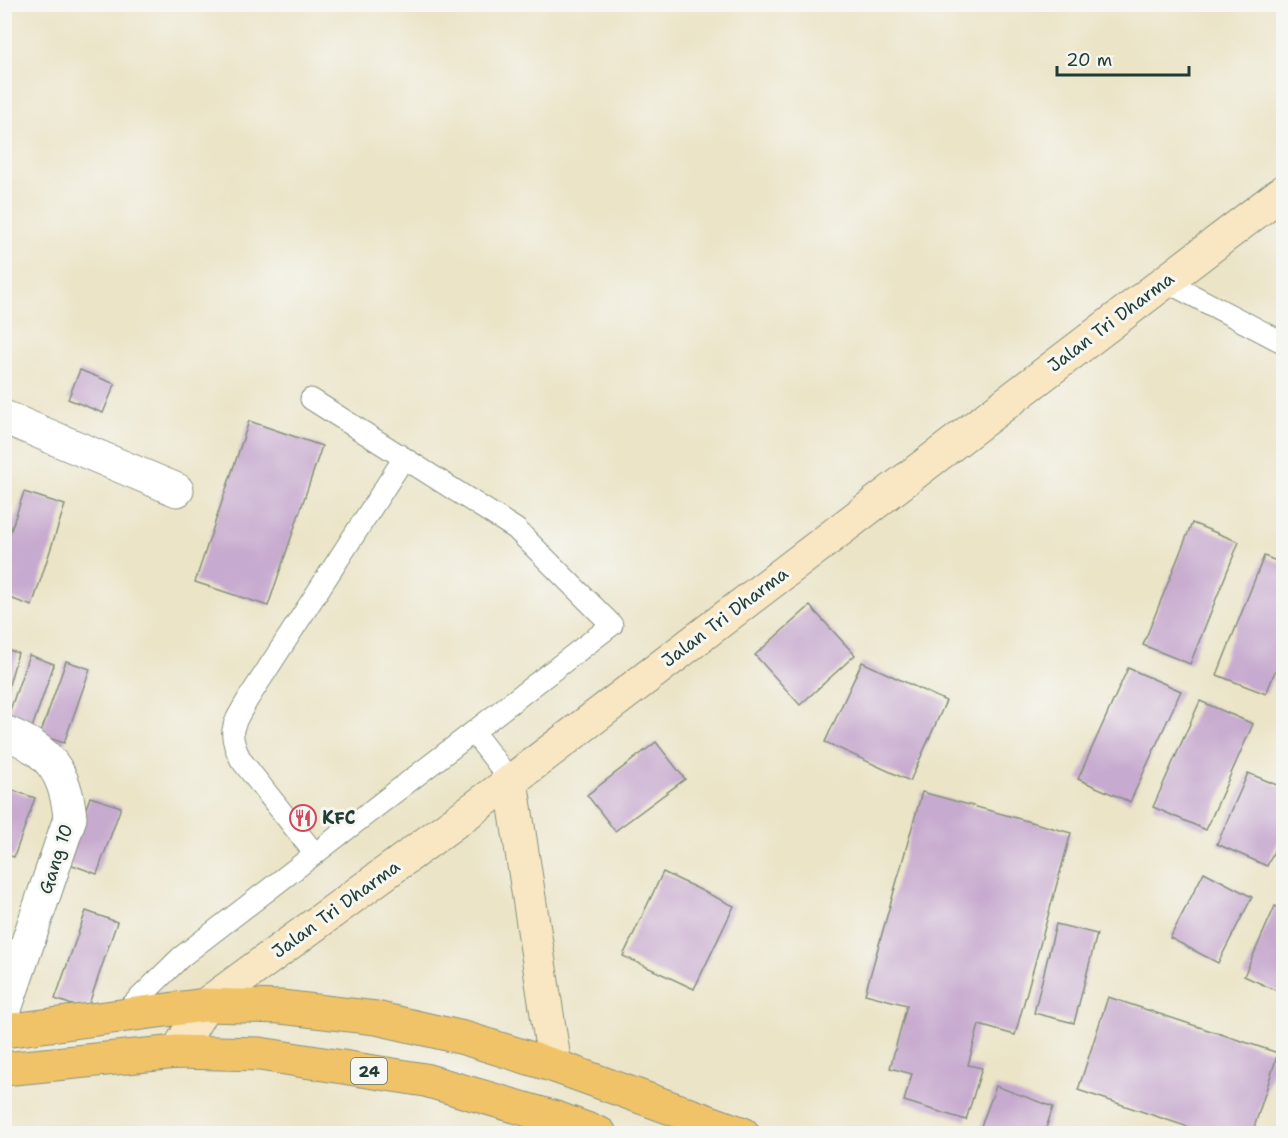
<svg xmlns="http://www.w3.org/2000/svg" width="1288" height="1138" font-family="'Shantell Sans',sans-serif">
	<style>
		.building { fill: #c7aacf }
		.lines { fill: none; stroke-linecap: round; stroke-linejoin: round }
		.lane-casing { stroke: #85907e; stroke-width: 23 }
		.street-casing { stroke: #85907e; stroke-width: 35 }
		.secondary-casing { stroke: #85907e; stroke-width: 35 }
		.highway-casing { stroke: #85907e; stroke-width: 35 }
		.lane { stroke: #fff; stroke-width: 21 }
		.street { stroke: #fff; stroke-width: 33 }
		.secondary { stroke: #f9e7c3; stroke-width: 33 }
		.highway { stroke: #f1c369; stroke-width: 33 }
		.labels { text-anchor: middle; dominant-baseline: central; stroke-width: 6; stroke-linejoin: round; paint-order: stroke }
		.shield { fill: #f6f6f2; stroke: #60746d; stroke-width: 1.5 }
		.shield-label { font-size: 16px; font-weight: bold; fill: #1f3d34 }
		.street-label { font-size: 18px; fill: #1f3d34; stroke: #f6f6f2 }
		.poi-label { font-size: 18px; font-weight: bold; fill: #1f3d34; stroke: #f6f6f2; text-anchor: start }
	</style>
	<rect width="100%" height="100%" fill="#f6f6f2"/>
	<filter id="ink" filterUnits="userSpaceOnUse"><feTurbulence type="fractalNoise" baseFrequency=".0167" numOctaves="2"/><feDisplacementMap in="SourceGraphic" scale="12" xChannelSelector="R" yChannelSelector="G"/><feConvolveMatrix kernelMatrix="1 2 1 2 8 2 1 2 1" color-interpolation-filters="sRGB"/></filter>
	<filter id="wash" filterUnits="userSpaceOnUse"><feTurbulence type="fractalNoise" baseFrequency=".008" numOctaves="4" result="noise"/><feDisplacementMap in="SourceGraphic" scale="24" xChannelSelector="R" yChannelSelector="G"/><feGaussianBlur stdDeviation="1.35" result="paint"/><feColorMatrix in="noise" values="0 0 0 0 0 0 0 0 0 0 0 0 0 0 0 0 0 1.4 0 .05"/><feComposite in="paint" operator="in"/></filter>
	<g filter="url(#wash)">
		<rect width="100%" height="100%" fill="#ebe4c7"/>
		<g id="blocks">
			<g class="building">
				<polygon points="80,370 115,384 103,413 68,399"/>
				<polygon points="249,421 322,446 268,606 195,582"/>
				<polygon points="24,492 65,505 32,606 4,596 4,550"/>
				<polygon points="1192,523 1239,542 1190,664 1143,645"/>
				<polygon points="1264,556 1284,564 1284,649 1266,694 1217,675"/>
				<polygon points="810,606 855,655 800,705 755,655"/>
				<polygon points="4,649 18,653 5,699 4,699"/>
				<polygon points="29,655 54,664 31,731 6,722"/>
				<polygon points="66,661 90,669 64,743 40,735"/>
				<polygon points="862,662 946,701 910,781 825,742"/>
				<polygon points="1128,668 1181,691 1130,802 1078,779"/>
				<polygon points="1200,701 1253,724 1206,830 1153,807"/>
				<polygon points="656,742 685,779 615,831 587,795"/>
				<polygon points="1248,773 1284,788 1284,829 1267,866 1217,844"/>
				<polygon points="4,787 35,798 14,857 4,854"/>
				<polygon points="922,792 1071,833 1015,1035 979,1025 968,1065 982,1068 966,1120 904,1101 912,1074 890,1068 907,1005 865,994"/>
				<polygon points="90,797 121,807 97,874 67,863"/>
				<polygon points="663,872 734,906 694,989 623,956"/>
				<polygon points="1204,872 1252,897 1218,963 1170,938"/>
				<polygon points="1275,906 1284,910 1284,994 1244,976"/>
				<polygon points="86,911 117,922 87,1010 55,999"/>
				<polygon points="1056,924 1097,934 1074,1023 1034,1013"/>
				<polygon points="1108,997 1278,1053 1252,1134 1209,1134 1078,1090"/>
				<polygon points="996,1086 1053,1107 1044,1134 978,1134"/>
			</g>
		</g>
	</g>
	<g filter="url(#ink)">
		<use href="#blocks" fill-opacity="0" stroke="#85907e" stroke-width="1.5"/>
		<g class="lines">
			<defs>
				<g id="lane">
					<polyline points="1165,281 1284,343"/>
					<polyline points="474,733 511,781"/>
					<path d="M315 854 241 760C226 731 233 725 248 699L404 458"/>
					<polyline points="121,1016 181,957 612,625 516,529 311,399"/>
				</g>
				<g id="street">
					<polyline points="4,417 177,490"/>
					<path d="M4 732C48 749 66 771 70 818L4 1012"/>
				</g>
				<g id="secondary">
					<polyline points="511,781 555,1066"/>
					<polyline points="177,1052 205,1005 511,781 1284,191"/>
				</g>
				<g id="highway">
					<polyline points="4,1031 205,1005 281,1007 376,1018 464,1038 555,1066 743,1134"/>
					<polyline points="4,1069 177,1052 260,1054 425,1080 556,1118 600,1134"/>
				</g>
			</defs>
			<use href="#lane" class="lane-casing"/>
			<use href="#street" class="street-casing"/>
			<use href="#secondary" class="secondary-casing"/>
			<use href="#highway" class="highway-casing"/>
			<use href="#lane" class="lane"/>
			<use href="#street" class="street"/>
			<use href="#secondary" class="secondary"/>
			<use href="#highway" class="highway"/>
		</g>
	</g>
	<defs>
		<symbol id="restaurant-ring" viewBox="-11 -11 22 22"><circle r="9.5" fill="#f6f6f2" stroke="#d1495b" stroke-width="1.5"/><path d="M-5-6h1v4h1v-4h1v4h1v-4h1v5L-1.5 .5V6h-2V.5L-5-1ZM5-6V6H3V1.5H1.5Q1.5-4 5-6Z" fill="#d1495b"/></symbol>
	</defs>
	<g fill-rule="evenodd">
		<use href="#restaurant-ring" x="288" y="803" width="30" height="30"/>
	</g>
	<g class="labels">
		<rect class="shield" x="351" y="1058" width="36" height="26" rx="4.5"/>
		<g class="shield-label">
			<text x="369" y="1071">24</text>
		</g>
		<g class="street-label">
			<text transform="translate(1111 322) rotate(-37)">Jalan Tri Dharma</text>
			<text transform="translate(725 617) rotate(-37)">Jalan Tri Dharma</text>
			<text transform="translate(56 859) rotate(-72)">Gang 10</text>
			<text transform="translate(336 909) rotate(-36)">Jalan Tri Dharma</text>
		</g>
		<g class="poi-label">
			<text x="322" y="818">KFC</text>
		</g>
	</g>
	<rect width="1288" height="1138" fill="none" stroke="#f6f6f2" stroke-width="24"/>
	<path d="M1057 66v9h132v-9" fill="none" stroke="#1f3d34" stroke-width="3"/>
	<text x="1066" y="66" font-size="18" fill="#1f3d34" stroke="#f6f6f2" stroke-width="4.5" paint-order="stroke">20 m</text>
</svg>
